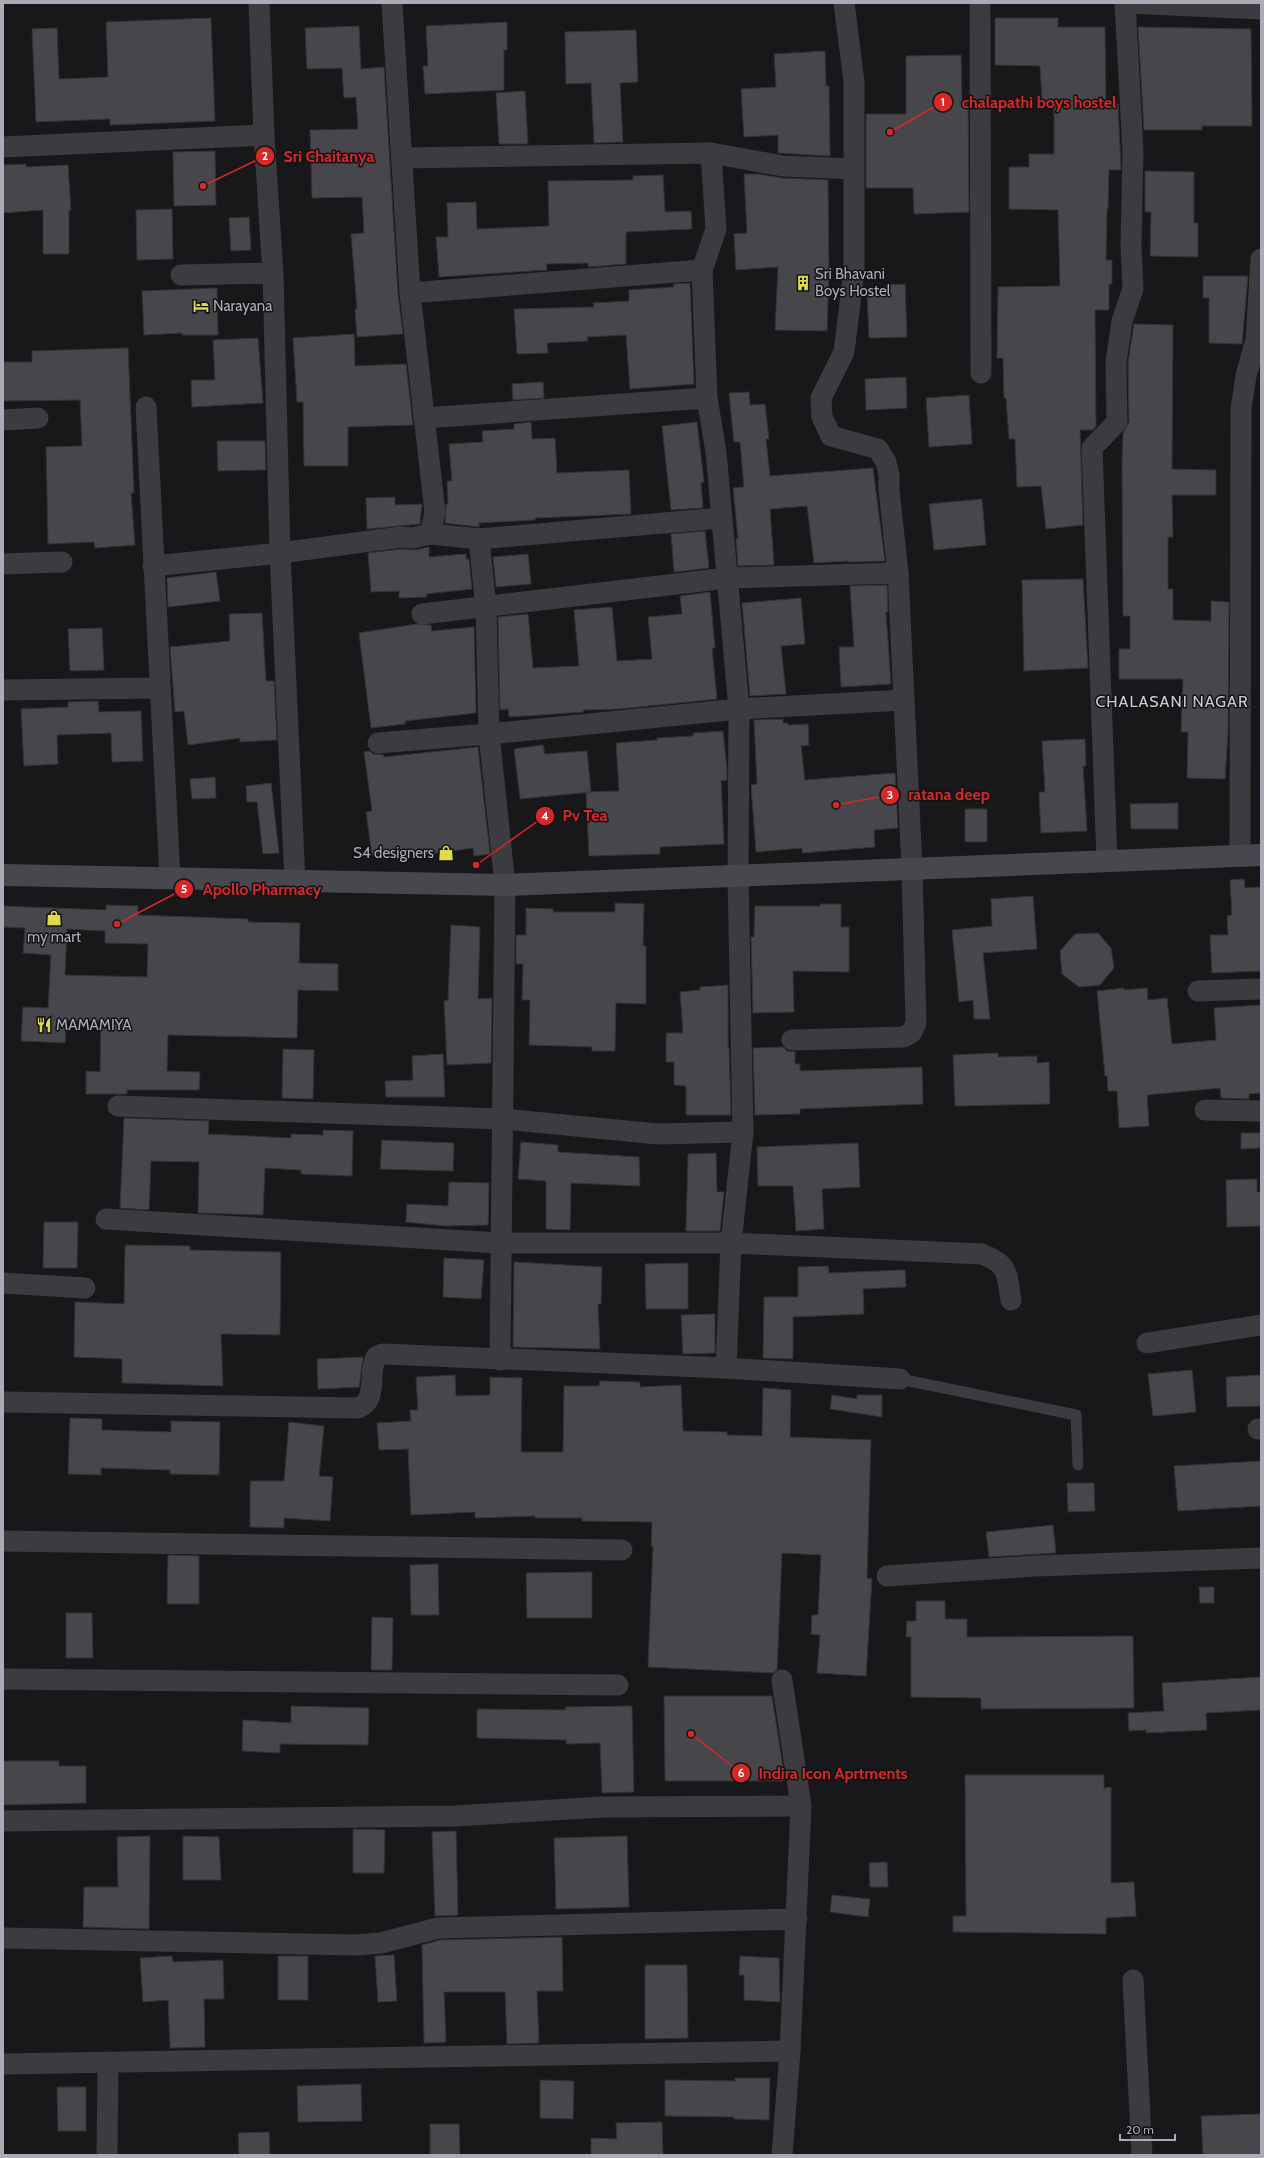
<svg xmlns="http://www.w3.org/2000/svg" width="1264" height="2158" font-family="Cabin,sans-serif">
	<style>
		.building { fill: #47464b; stroke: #333235; fill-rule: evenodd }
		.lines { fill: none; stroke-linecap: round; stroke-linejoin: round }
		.lane { stroke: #3b3b40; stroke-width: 11 }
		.street { stroke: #3b3b40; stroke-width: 21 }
		.secondary { stroke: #47474d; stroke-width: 22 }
		.labels { text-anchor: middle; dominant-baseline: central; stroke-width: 3; stroke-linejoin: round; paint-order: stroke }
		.poi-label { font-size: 15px; fill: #ababb7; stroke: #131214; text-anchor: start }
		.neighbourhood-label { font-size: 16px; letter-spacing: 1px; fill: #cccbd4; stroke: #131214 }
		.leader { fill: none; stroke: #d62828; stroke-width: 1.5 }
		.callout-dot { fill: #d62828; stroke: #131214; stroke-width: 1.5 }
		.mark-label { font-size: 12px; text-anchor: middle; font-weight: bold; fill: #fff }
		.callout-label { font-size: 16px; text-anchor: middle; font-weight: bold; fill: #d62828; stroke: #131214; stroke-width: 3; stroke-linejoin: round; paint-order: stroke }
	</style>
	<rect width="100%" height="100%" fill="#181719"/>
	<g class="building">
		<polygon points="211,18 215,121 110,125 110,119 36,122 32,29 57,28 59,79 108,77 106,22"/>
		<polygon points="995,18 1058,18 1058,27 1105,27 1106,104 1118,104 1121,170 1109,170 1108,209 1107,209 1106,260 1112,260 1112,284 1109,284 1109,310 1095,310 1096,426 1093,430 1080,430 1083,525 1046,529 1041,486 1017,487 1015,439 1009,439 1006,398 1004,398 1003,358 997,358 998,287 1060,286 1058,210 1009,209 1009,167 1029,167 1029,154 1054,154 1054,100 1042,101 1040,66 995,65"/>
		<polygon points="507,22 507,50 504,50 504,90 425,94 423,66 428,66 426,26"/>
		<polygon points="359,26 361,69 384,67 398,294 403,334 357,337 355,309 357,309 351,234 364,233 362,197 312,198 310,130 358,129 356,97 344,98 342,68 307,69 305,28"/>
		<polygon points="1138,27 1251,29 1252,126 1202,126 1202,130 1144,130"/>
		<polygon points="636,30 638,82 620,83 623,142 594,143 591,83 566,84 565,32"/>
		<polygon points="825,51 826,86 829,86 830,156 778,153 778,135 744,137 741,89 776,87 774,54"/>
		<polygon points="961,55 962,100 968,100 969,212 914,214 913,188 866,188 866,114 906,114 906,56"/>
		<polygon points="525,91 528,144 499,144 496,93"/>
		<polygon points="215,151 216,205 174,206 173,152"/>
		<polygon points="26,164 26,167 68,165 71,210 69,210 69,254 43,254 43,210 3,213 3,165"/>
		<polygon points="1145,171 1194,172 1194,223 1198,223 1198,257 1150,256 1151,212 1145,212"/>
		<polygon points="744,174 758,174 782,178 828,180 829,270 827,331 775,330 778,267 736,270 734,234 747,233"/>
		<polygon points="663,175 665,212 691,211 692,229 626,232 626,264 588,267 588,263 546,264 547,270 439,277 436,237 448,237 447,203 476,202 477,229 549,226 548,181 633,180 633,176"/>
		<polygon points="172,209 173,259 137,260 136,210"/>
		<polygon points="249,217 251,250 231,251 229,218"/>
		<polygon points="1203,276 1248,276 1242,344 1209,343 1209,298 1203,298"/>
		<polygon points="690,283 694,384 630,389 626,335 587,337 588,341 547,343 548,353 517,354 514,309 594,307 593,303 629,301 629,290 674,287 673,284"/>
		<polygon points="905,284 907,337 869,338 867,292 886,291 886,285"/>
		<polygon points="217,288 218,335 182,335 182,333 144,335 142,291"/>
		<polygon points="1134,324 1173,325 1172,469 1216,470 1216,495 1172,495 1173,537 1168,537 1168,589 1173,589 1173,620 1211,621 1211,601 1229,602 1228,734 1225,779 1187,778 1188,732 1181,732 1183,679 1119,679 1119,649 1130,649 1130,616 1123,616 1122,465 1123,433 1129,422 1128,363"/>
		<polygon points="354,334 355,366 406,364 413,425 348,427 348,466 304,466 303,402 297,402 293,338"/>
		<polygon points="258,338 263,403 192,407 191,380 215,380 213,340"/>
		<polygon points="128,348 134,493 131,493 135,545 95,548 94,542 48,544 46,447 82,446 80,400 3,401 3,362 32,362 32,351"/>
		<polygon points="906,377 907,408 866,410 865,379"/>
		<polygon points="543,382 544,398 513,400 512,384"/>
		<polygon points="749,392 750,405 765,404 769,439 766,439 770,476 873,468 885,561 848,562 848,561 814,563 807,506 770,509 774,565 738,566 736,539 738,539 733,488 744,487 740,442 734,442 729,393"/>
		<polygon points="969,395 972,444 929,447 926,398"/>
		<polygon points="531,422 532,439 555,438 557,473 629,470 631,514 535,518 535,520 479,523 479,527 445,523 446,504 448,504 447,481 452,481 449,444 483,442 482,431 514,429 514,424"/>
		<polygon points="697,422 704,482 701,483 703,508 671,510 662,426"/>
		<polygon points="217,441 265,441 266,470 218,471"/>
		<polygon points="395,497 395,505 422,504 420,524 367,529 366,498"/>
		<polygon points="982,499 986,545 934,550 929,504"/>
		<polygon points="705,531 709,568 674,572 671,534"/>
		<polygon points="429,547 429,557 466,554 466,559 469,559 472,589 426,594 427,597 399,598 399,591 371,592 368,553 401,549 416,550"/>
		<polygon points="528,554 531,584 496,587 493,557"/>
		<polygon points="216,572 220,601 168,607 167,578"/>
		<polygon points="1083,579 1088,668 1024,671 1022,580"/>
		<polygon points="887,585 888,612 886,612 891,684 841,687 839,647 854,647 850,586"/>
		<polygon points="710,592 715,648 712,648 717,699 619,709 583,710 584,712 509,717 508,709 500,710 498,617 528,614 533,668 579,666 574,610 612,607 617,661 652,659 648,617 682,614 680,596"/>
		<polygon points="801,598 805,644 781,646 786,694 750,696 742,603"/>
		<polygon points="262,613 266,681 274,681 277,740 240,742 240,738 188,745 184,711 175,712 170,647 230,641 229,614"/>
		<polygon points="416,624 431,625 432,631 474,627 476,713 405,721 405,724 371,728 359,633"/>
		<polygon points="102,628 104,670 70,671 68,629"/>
		<polygon points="98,701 99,712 141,711 143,761 112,762 111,733 57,735 58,764 24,766 21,709 68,707 68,702"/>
		<polygon points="783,719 783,723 788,723 788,725 808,724 809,745 801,746 805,780 895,773 898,828 874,830 875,847 802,853 802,848 756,852 751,785 757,784 754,720"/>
		<polygon points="723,731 727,770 727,780 721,781 724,844 660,847 660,854 589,856 586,792 619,791 616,743 657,740 657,738 693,736 693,733"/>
		<polygon points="1085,739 1086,766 1083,766 1087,831 1041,833 1039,792 1045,792 1042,741"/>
		<polygon points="543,745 545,754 587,751 591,792 520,799 514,749"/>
		<polygon points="478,747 490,854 474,856 473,848 421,855 420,850 372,855 366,812 372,811 364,752 370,751 373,754 384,755 384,757"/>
		<polygon points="215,777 216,798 192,799 190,779"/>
		<polygon points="271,783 279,853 263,854 257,802 247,802 246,786"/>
		<polygon points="1178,803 1178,829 1131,829 1130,804"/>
		<rect x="965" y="809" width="22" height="33"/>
		<polygon points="1244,879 1245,888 1261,887 1261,971 1212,973 1210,935 1228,935 1227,916 1232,915 1230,880"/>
		<polygon points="1033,896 1037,949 983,953 990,1019 974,1019 973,1000 959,1002 952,930 992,926 991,899"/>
		<polygon points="615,903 644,904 643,946 646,946 646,1004 616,1003 615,1051 592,1051 592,1047 529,1045 530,1000 522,1000 523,964 516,964 516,935 526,935 526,908 553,909 553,912 615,912"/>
		<polygon points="820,904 841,904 841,927 849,927 849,972 793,971 794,1012 753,1013 751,937 754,937 755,906 820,906"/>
		<path d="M106 905 138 906V915L248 919V922L300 923 299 963 338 964V991L298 990 297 1038 168 1035 167 1071 200 1072 199 1090H127V1094H86V1071L100 1072 101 1021 66 1020 65 1043 21 1041 23 1007 48 1008 51 955 23 953 25 928 3 927V906L106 910ZM67 929 105 931V943L148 944 147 977 65 975Z"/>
		<polygon points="451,925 480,927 478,999 492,998 491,1063 447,1065 444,1001 448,1000"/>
		<polygon points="1098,933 1111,948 1114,968 1100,985 1079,987 1062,974 1060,951 1075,934"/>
		<polygon points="728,985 728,1048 729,1048 731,1115 686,1115 686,1086 674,1085 674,1062 666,1062 666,1033 683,1033 680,992 700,990 700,987"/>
		<polygon points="1124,988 1124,990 1147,988 1148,1000 1167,998 1172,1044 1216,1040 1214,1008 1261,1005 1261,1093 1249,1094 1249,1099 1221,1098 1220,1088 1147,1095 1149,1126 1119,1128 1117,1091 1108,1091 1107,1076 1105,1076 1097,991"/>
		<polygon points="783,1047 787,1051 795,1052 795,1064 800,1064 800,1071 922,1067 923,1104 800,1109 800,1114 755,1115 753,1048"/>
		<polygon points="283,1049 314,1050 313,1099 282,1098"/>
		<polygon points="998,1053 998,1057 1037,1056 1037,1063 1049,1062 1050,1104 955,1106 953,1055"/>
		<polygon points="443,1054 445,1097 386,1097 385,1081 413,1080 412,1056"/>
		<polygon points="124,1118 209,1121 208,1134 291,1138 291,1134 323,1135 323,1130 353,1131 352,1176 301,1174 301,1170 265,1168 263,1215 198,1213 199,1162 151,1161 149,1210 120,1208"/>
		<polygon points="1241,1133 1260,1133 1260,1148 1241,1149"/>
		<polygon points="382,1140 454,1143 453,1171 380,1169"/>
		<polygon points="521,1142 558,1145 558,1152 639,1157 640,1186 571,1183 570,1230 546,1229 546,1181 518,1179"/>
		<polygon points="858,1143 860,1187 822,1189 824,1229 796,1231 793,1186 758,1186 757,1147"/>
		<polygon points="716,1153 717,1192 724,1192 720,1231 686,1231 688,1154"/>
		<polygon points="1257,1179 1257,1192 1261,1192 1261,1226 1227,1227 1226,1180"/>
		<polygon points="449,1182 489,1183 488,1225 446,1226 406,1222 407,1204 448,1206"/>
		<polygon points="44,1222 78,1222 77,1268 43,1268"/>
		<polygon points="125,1245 190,1246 190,1250 281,1252 280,1335 221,1334 223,1386 122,1383 122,1359 74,1357 75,1302 124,1304"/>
		<polygon points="444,1258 484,1260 481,1299 443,1297"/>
		<polygon points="514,1262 602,1267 601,1304 598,1304 600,1349 513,1347"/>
		<polygon points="688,1263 688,1309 646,1309 645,1264"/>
		<polygon points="828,1266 829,1273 905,1270 906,1287 863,1289 864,1314 793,1317 793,1359 763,1358 764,1297 798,1297 798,1267"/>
		<polygon points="715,1314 715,1353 683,1354 681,1315"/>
		<polygon points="363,1357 359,1387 318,1389 317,1359"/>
		<polygon points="1192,1370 1196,1412 1153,1416 1148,1374"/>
		<polygon points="455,1375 456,1396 490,1395 490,1377 522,1378 521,1452 563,1452 564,1386 599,1386 600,1381 640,1382 640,1387 681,1385 683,1431 727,1432 727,1435 762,1436 763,1388 791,1390 790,1437 871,1440 867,1578 872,1579 866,1676 817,1673 820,1635 811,1634 812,1615 818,1615 821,1555 782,1553 777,1670 773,1673 648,1667 653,1546 651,1546 652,1522 582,1521 582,1518 535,1518 535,1516 475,1518 475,1512 411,1515 408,1449 379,1450 377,1423 411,1421 410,1410 418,1410 416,1377"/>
		<polygon points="1261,1375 1261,1406 1227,1407 1226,1377"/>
		<polygon points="832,1395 857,1399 857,1395 882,1395 882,1417 830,1409"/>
		<polygon points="70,1418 102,1419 102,1430 171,1432 171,1421 220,1422 219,1475 170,1474 170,1470 101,1468 101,1475 68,1474"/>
		<polygon points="289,1422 324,1426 319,1476 333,1477 330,1521 284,1518 284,1528 250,1527 250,1481 284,1481"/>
		<polygon points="1261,1461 1261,1506 1178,1511 1174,1466"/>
		<polygon points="1067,1483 1094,1483 1095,1511 1068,1512"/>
		<polygon points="1053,1525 1056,1553 989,1557 986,1532"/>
		<polygon points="168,1555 199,1556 199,1604 167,1604"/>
		<polygon points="438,1564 439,1615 411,1615 410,1565"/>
		<polygon points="592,1572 592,1618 527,1618 526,1573"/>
		<polygon points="1199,1587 1214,1587 1214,1603 1200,1603"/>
		<polygon points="916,1601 945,1601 945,1619 967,1619 967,1637 1133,1636 1134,1708 981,1709 981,1698 911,1697 911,1637 906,1637 907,1621 916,1621"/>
		<polygon points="66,1613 92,1613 93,1658 66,1658"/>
		<polygon points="372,1617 393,1618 392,1670 371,1670"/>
		<polygon points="1261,1677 1261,1710 1206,1713 1207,1730 1146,1733 1146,1730 1129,1731 1128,1713 1164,1711 1162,1683"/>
		<polygon points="664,1696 772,1696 785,1781 665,1781"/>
		<polygon points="291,1706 369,1708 368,1745 280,1744 280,1753 242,1751 243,1720 291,1723"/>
		<polygon points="632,1706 634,1792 602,1793 600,1743 566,1744 566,1740 477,1738 477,1709 566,1710 565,1707"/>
		<polygon points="3,1761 59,1761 59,1766 86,1766 86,1803 3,1805"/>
		<polygon points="965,1775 1104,1775 1104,1788 1111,1787 1111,1883 1134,1882 1136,1916 1106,1918 1106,1934 953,1932 953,1916 966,1916"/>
		<polygon points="353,1829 385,1830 384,1873 353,1873"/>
		<polygon points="456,1831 458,1915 435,1916 432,1832"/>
		<polygon points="150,1836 149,1929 83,1927 84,1887 118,1887 117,1837"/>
		<polygon points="183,1836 219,1837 221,1880 183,1880"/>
		<polygon points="627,1836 629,1907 556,1909 554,1838"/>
		<polygon points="887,1862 888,1887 870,1887 869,1863"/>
		<polygon points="832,1895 870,1899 868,1917 830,1912"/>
		<polygon points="562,1937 563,1991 537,1991 539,2043 507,2044 505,1992 444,1992 446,2042 424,2043 422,1945 440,1940"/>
		<polygon points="394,1955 397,2001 378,2002 375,1956"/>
		<polygon points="172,1956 173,1962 223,1960 224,1999 204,1999 205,2047 170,2048 168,2000 143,2002 140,1958"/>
		<rect x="278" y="1956" width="30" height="44"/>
		<polygon points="740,1956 779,1958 780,2002 744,2000 744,1975 739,1975"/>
		<polygon points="645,1965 687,1965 688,2038 645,2039"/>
		<polygon points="735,2078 770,2078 769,2120 734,2119 734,2117 665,2116 665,2080 735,2081"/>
		<polygon points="540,2080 574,2081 573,2119 540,2118"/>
		<polygon points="361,2084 362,2121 298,2122 297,2086"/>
		<polygon points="57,2087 86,2087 86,2131 58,2131"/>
		<polygon points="1261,2114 1261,2155 1203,2155 1201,2116"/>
		<polygon points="662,2122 663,2155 591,2155 591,2138 617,2139 616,2123"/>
		<polygon points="430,2124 459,2124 460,2155 430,2155"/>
		<polygon points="269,2132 270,2155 239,2155 238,2133"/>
	</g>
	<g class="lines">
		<polyline class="lane" points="900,1379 1076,1415 1078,1465"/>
		<g class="street">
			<polyline points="259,3 264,135 273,273 280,553 295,882"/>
			<polyline points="392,3 410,293 435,512 430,534"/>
			<polyline points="980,3 981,373"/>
			<polyline points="1127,3 1261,9"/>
			<polyline points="3,147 264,135"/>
			<polyline points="402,158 711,153 783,166 853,169"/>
			<polyline points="181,275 273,273"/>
			<polyline points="410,293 702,270 716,229 711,153"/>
			<polyline points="146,407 170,877"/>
			<polyline points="424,418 707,398"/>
			<polyline points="3,420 38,418"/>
			<polyline points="479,539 721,518"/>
			<polyline points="3,564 62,562"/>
			<polyline points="153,566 280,553 401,537 413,538 430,534 479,539 486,608 489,734 505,885 500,1360"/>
			<polyline points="422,614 727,578 898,573"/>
			<polyline points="3,690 159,688"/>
			<polyline points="378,743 489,734 739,709 904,700"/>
			<polyline points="1240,855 1241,409 1246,376 1256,339 1261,259"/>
			<polyline points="1107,861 1092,448 1117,422 1116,362 1122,321 1133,289 1131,245 1133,151 1125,3"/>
			<polyline points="1198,991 1261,989"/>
			<polyline points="792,1040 904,1037 912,1032 916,1023 912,868 898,573 889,490 889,475 886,462 878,449 831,436 822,417 821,398 844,352 854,270 854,82 844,3"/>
			<polyline points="118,1106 503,1119 658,1134 743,1132"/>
			<polyline points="1205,1110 1261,1111"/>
			<path d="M106 1219 500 1243H731L982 1254C1010 1265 1006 1273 1011 1300"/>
			<polyline points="3,1283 85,1288"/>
			<polyline points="1147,1343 1261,1325"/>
			<polyline points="726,1368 900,1379"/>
			<path d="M3 1402 358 1408C379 1400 367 1374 376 1357L383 1354 726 1368 731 1243 743 1132 738 875 739 709 716 452 707 398 702 270"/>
			<polyline points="1258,1429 1261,1429"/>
			<polyline points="3,1541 622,1550"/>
			<polyline points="887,1576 1035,1566 1261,1558"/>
			<polyline points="3,1679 618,1685"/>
			<polyline points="782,1680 801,1806 790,2051 782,2155"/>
			<polyline points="3,1821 455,1816 602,1807 801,1806"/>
			<polyline points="3,1938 355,1945 381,1943 438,1928 797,1919"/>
			<polyline points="1133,1980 1142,2155"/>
			<polyline points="3,2064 790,2051"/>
			<polyline points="107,2155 108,2063"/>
		</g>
		<polyline class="secondary" points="3,875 505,885 1261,855"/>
	</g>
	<defs>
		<symbol id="building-bare" viewBox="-9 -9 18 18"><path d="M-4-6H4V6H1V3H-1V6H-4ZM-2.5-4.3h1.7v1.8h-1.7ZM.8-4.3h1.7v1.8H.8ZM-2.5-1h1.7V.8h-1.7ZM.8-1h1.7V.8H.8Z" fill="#ddda4b" stroke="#131214" stroke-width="2.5" paint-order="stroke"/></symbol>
		<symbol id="hotel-bare" viewBox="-9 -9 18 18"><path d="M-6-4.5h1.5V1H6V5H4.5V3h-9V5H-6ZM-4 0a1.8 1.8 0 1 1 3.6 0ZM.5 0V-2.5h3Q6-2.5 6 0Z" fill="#ddda4b" stroke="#131214" stroke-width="2.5" paint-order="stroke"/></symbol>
		<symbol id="shop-bare" viewBox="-9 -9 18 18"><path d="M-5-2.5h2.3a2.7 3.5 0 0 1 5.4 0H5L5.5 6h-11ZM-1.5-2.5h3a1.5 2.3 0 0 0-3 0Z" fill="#ddda4b" stroke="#131214" stroke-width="2.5" paint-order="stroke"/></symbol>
		<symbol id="restaurant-bare" viewBox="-9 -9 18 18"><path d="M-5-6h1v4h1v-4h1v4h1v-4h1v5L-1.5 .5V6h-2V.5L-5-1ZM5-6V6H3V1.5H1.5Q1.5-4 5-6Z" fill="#ddda4b" stroke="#131214" stroke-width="2.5" paint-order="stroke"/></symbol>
	</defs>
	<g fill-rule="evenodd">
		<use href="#building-bare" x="792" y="272" width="22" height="22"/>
		<use href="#hotel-bare" x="190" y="295" width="22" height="22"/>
		<use href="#shop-bare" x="435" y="842" width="22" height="22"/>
		<use href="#shop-bare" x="43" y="907" width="22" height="22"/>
		<use href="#restaurant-bare" x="33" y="1014" width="22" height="22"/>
	</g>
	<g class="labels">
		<g class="poi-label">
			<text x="815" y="274">Sri Bhavani<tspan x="815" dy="17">Boys Hostel</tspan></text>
			<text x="213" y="306">Narayana</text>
			<text x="434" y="853" text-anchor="end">S4 designers</text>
			<text x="54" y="937" text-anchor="middle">my mart</text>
			<text x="56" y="1025">MAMAMIYA</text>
		</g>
		<g class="neighbourhood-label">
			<text x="1172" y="701">CHALASANI NAGAR</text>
		</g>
	</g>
	<path class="leader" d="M890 132L943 102M203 186L265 156M836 805L890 795M476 865L545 816M117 924L184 889M691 1734L741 1773"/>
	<g class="callout-dot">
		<circle cx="890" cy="132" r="4"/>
		<circle cx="203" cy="186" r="4"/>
		<circle cx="836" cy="805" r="4"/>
		<circle cx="476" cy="865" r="4"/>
		<circle cx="117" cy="924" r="4"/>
		<circle cx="691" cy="1734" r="4"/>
		<circle cx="943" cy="102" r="10"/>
		<circle cx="265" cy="156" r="10"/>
		<circle cx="890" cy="795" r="10"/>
		<circle cx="545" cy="816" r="10"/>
		<circle cx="184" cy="889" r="10"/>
		<circle cx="741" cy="1773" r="10"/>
	</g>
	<g class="mark-label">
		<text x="943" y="106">1</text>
		<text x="265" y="160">2</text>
		<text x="890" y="799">3</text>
		<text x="545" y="820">4</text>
		<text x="184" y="893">5</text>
		<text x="741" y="1777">6</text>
	</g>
	<g class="callout-label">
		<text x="1039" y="108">chalapathi boys hostel</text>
		<text x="329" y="162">Sri Chaitanya</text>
		<text x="949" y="800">ratana deep</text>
		<text x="585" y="821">Pv Tea</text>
		<text x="262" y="895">Apollo Pharmacy</text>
		<text x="833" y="1779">Indira Icon Aprtments</text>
	</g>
	<rect width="1264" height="2158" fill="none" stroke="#ababb7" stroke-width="8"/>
	<path d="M1120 2134v6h55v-6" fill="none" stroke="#ababb7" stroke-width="2"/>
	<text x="1126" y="2134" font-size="12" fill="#ababb7" stroke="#131214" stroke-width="3" paint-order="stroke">20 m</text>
</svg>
